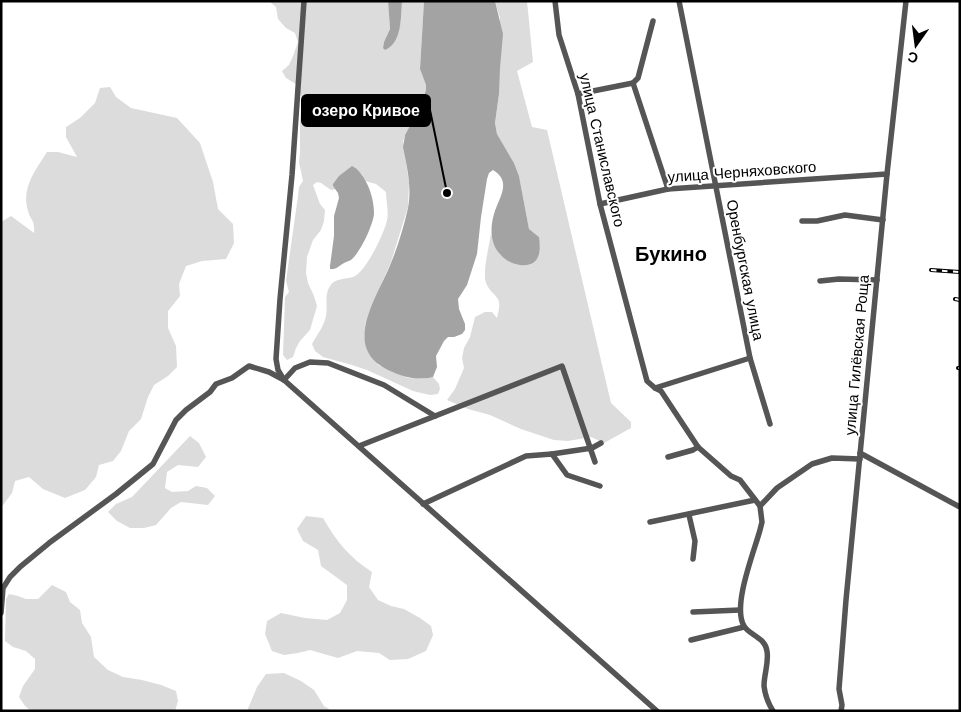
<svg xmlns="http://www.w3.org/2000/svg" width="961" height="712" font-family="'Work Sans',sans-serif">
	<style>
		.green { fill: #dcdcdc }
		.water { fill: #a3a3a3 }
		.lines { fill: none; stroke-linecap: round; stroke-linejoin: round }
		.minor { stroke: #555; stroke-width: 5.5 }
		.rail-casing { stroke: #000; stroke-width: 4 }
		.rail { stroke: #fff; stroke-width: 2; stroke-dasharray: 5.5; stroke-linecap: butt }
		.labels { text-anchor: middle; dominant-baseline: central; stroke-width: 4; stroke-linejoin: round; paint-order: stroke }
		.street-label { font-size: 15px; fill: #000; stroke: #fff }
		.district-label { font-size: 20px; font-weight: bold; fill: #000; stroke: #fff }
		.leader { fill: none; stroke: #000; stroke-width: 2 }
		.callout-dot { fill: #000; stroke: #fff; stroke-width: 2 }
		.callout { fill: #000; stroke: #000; stroke-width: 2 }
		.callout-label { font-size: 16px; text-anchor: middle; font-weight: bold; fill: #fff }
	</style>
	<rect width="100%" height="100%" fill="#fff"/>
	<g class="green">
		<path d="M269 1H388L390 29 384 42 383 48 398 33 401 21 402 1H424L420 69 426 85V90L421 105 405 135 403 141 409 183 408 207 391 262 369 312 365 325 364 337 378 365 408 378 423 379 433 377 439 384 440 389 438 394 430 395 413 391 367 370 352 365 323 357 315 351 312 344C317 335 324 326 326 316 328 306 324 295 330 286 336 277 347 280 355 276 366 271 385 232 387 220 389 211 386 201 386 192L376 184 365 181 362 174 353 167 333 186 336 189 331 190 321 183 317 182 313 185 320 204 325 210 324 221 321 230 313 240 307 257 306 273 308 283 314 296 317 306 310 330 300 341 296 348 293 357 287 360 283 355 285 297 289 292 286 281 298 196 299 187 303 181 299 162 300 152V121L302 99 296 84 286 78 282 71 289 65 293 56 298 42 295 33 286 28 278 19 276 7Z"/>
		<path d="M495 1H527L533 62 517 71 532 127 547 130 611 403 631 422V428L604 443 591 437 568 441 554 440 521 429 490 415 468 409 447 400 455 389 464 368 462 358 464 348 470 337 475 317 485 312H492L497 318C498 313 500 307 499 302 498 295 487 291 485 279 484 265 489 247 491 233L494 245 539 237 529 229 519 176 514 163 497 134 495 123 499 94 500 18Z"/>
		<path d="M110 87 116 97 131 108 177 118 200 143 213 182 218 209 233 224 234 243 226 259 202 261 186 266 179 284 180 296 168 311V328L176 346 177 367 168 376 154 385 148 397 141 419 129 431 121 451 113 461 99 465 96 477 85 490 65 498 43 489 29 477 15 481 12 493 3 505H1V222L11 216 34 233C35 219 31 222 28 211 21 188 35 171 47 152H58L77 157 66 137V127L80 118 95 103 100 88Z"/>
		<polygon points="190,436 199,443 206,457 198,467 178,465 167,472 165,488 172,492 188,491 196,486 207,488 215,496 208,505 181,502 171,508 156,525 144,528 130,528 117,521 108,512 116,504 132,497"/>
		<path d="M306 516 323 518C336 541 350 558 372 572L369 587 378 600 391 606 404 609 420 618 431 626 433 635 426 651 408 659 390 660 379 653 357 651 338 658 310 650 298 653 284 655 272 651 265 634 267 621 281 613 305 618 327 620 340 613 347 600V585L321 566 318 550 303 541 297 529Z"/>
		<polygon points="52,585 66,592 70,602 80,610 82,623 91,637 94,657 108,670 123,677 142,680 161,685 176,691 178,701 175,711 31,711 25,706 19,697 23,686 35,669 35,659 26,651 13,647 5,641 6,599 9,594 18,596 26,599 38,599"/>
		<polygon points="284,673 301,681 314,690 324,706 332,711 247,711 257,687 266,674"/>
	</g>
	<g class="water">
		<path d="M388 1H402C401 17 402 43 385 50L383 48 384 42 390 29Z"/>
		<path d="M424 1H495L503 34 500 68 499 94 495 123 497 134 514 163 519 176 529 229 539 237C541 252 540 267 520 265 512 264 505 260 500 254 490 244 490 227 494 214 498 199 513 182 493 170L489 173 487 179 481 217 477 254 467 285 458 299 459 309 465 324V330L462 334 454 337H448L444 341 436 356 437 367 433 377C417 381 403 377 388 370 340 347 378 296 391 263 398 246 404 226 408 208 412 187 407 167 403 147L405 135 421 105 426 90V85L420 69Z"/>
		<path d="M352 166C358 169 362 174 365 180 371 190 374 203 374 214 373 225 360 253 351 260 349 261 346 262 344 263 339 266 336 270 330 269V266L334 236V216L339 198 338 193 333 186V184L339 176Z"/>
	</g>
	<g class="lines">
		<g class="minor">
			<path d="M555 1 559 35 578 94 600 204 647 381 655 388 661 391 698 447 731 476 740 480 760 506 762 522 760 530C754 552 732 606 744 626 749 635 765 637 767 651 769 663 764 674 764 686 765 695 768 703 773 711"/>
			<polyline points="679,1 750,358 770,424"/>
			<polyline points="633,83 638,78 653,21"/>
			<polyline points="578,94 633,83 668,189"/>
			<polyline points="600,204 668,189 887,174"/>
			<polyline points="802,221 817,221 845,215 883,220"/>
			<polyline points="820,281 839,279 877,280"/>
			<polyline points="284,380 278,370 276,359 280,299 292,175 304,1"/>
			<polyline points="284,380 295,368 310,362 328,363 384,385 435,416"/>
			<polyline points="655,388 750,358"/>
			<polyline points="359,446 562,366 595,462"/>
			<polyline points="860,453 960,507"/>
			<polyline points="552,454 592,448 601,443"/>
			<polyline points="668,457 693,450 698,447"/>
			<polyline points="423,504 526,456 552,454 567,475 600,486"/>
			<polyline points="760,506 777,488 812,464 832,458 860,459"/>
			<polyline points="689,515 695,541 693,559"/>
			<polyline points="650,522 755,500"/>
			<polyline points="693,612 740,610"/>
			<polyline points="1,613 3,588 10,577 21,566 49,543 116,494 153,464 176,420 186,410 210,392 216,384 232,378 249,366 269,372 284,380 657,711"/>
			<polyline points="691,640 744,627"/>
			<polyline points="841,711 842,705 839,689 846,600 887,174 906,1"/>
		</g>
		<defs>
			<g id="rail">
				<polyline points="931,270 960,272"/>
				<polyline points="955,299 960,300"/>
				<polyline points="958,368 960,368"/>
			</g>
		</defs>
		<use href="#rail" class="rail-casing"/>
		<use href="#rail" class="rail"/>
	</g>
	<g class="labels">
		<g class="street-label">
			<text transform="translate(602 150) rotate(77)">улица Станиславского</text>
			<text transform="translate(742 172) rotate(-4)">улица Черняховского</text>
			<text transform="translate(745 270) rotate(79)">Оренбургская улица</text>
			<text transform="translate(857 355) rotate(-85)">улица Гилёвская Роща</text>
		</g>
		<g class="district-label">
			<text x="671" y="254">Букино</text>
		</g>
	</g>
	<path class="leader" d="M447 193L430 110"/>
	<circle class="callout-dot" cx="447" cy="193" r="5"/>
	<rect class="callout" x="302" y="95" width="128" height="31" rx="5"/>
	<g class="callout-label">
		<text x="366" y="116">озеро Кривое</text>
	</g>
	<rect width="961" height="712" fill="none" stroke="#000000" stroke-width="5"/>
	<g transform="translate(916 45) rotate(194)" stroke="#ffffff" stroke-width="4" paint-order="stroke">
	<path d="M0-4L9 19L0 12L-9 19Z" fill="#000000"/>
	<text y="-8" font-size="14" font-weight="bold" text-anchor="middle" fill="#000000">С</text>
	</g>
</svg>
